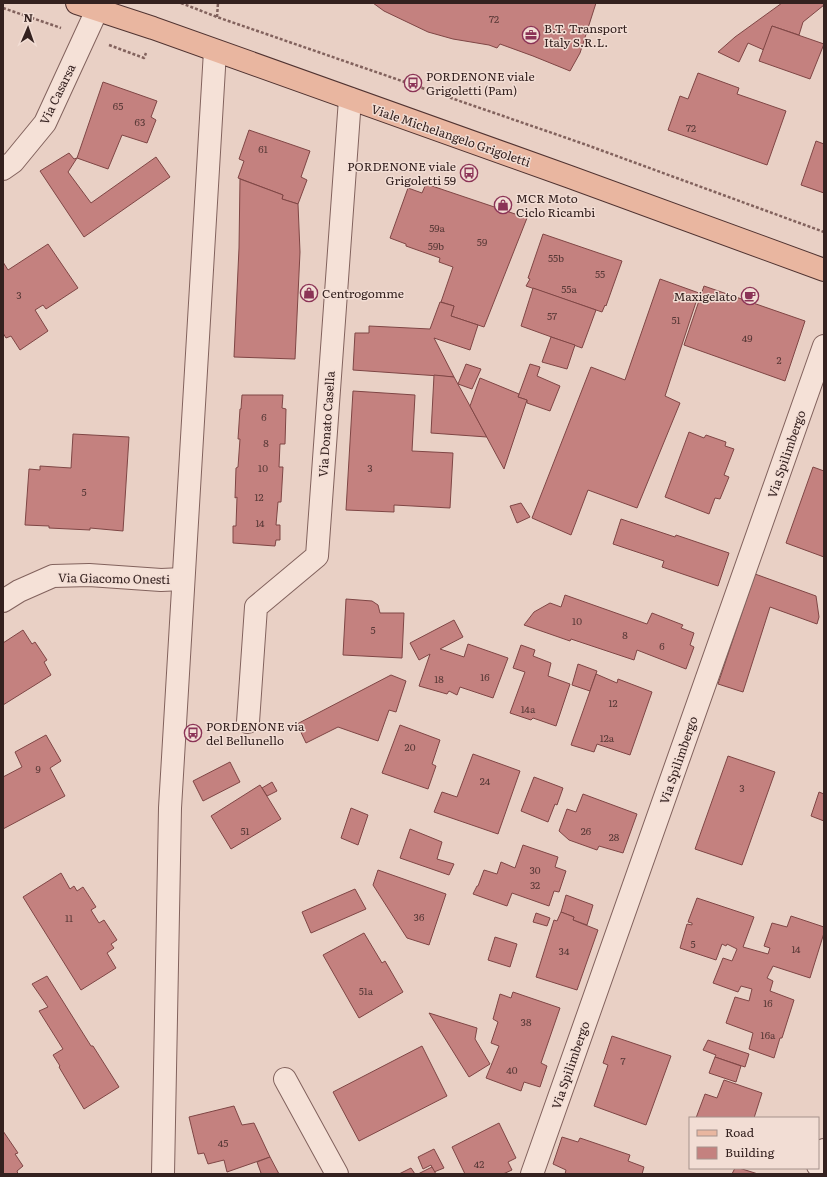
<svg xmlns="http://www.w3.org/2000/svg" width="827" height="1177" font-family="Literata,serif">
	<style>
		.building { fill: #c4817f; stroke: #7f4645 }
		.lines { fill: none; stroke-linecap: round; stroke-linejoin: round }
		.minor-casing { stroke: #82625d; stroke-width: 24 }
		.major-casing { stroke: #503331; stroke-width: 24 }
		.path { stroke: #82625d; stroke-width: 2.5; stroke-dasharray: 3 2; stroke-linecap: butt }
		.minor { stroke: #f5e1d7; stroke-width: 22 }
		.major { stroke: #e9b6a0; stroke-width: 22 }
		.labels { text-anchor: middle; dominant-baseline: central; stroke-width: 3; stroke-linejoin: round; paint-order: stroke }
		.number-label { font-size: 10px; fill: #583937 }
		.poi-label { font-size: 12px; fill: #34211f; stroke: #f2ddd4; text-anchor: start }
		.street-label { font-size: 12px; fill: #34211f; stroke: #f2ddd4 }
	</style>
	<rect width="100%" height="100%" fill="#e9d0c5"/>
	<g class="building">
		<polygon points="373,3 596,3 580,53 570,71 533,56 500,44 497,48 489,45 453,39 428,32 384,11"/>
		<polygon points="782,3 824,3 824,5 803,22 799,35 772,26 764,50 748,43 739,62 718,52 735,37"/>
		<polygon points="772,26 824,44 810,79 759,61"/>
		<polygon points="698,73 739,88 737,94 786,111 767,165 668,130 680,96 688,99"/>
		<polygon points="103,82 157,101 151,117 156,120 147,143 122,135 108,169 77,158"/>
		<polygon points="249,130 310,151 301,177 307,180 298,204 282,199 283,195 238,178 244,161 239,159"/>
		<polygon points="816,141 824,144 824,193 801,185"/>
		<polygon points="69,153 74,159 77,158 68,172 91,203 156,157 170,177 84,237 40,171"/>
		<polygon points="240,179 283,195 282,199 298,204 300,252 295,359 234,357 239,248"/>
		<polygon points="426,184 527,218 484,327 451,316 454,306 441,302 453,267 439,262 440,258 406,246 406,244 390,238 408,188 422,193"/>
		<polygon points="543,234 622,261 606,306 605,305 602,312 526,286 530,279 528,278"/>
		<polygon points="48,244 78,288 46,309 43,305 35,310 48,331 20,350 11,336 6,338 3,333 3,262 8,270"/>
		<polygon points="660,279 699,293 665,396 680,403 637,508 588,490 571,535 532,518 591,367 625,380"/>
		<polygon points="704,286 805,321 785,381 684,345"/>
		<polygon points="533,288 596,310 582,348 521,326"/>
		<polygon points="440,302 454,306 451,316 478,325 470,350 434,338 454,377 353,370 355,333 369,333 369,326 430,329"/>
		<polygon points="551,337 575,345 567,369 542,362"/>
		<polygon points="466,364 481,369 472,389 458,384"/>
		<polygon points="530,364 540,367 537,376 560,386 550,411 527,403 527,400 518,397"/>
		<polygon points="434,375 454,377 487,437 431,433"/>
		<polygon points="480,378 519,394 518,397 527,400 504,469 470,406"/>
		<polygon points="353,391 415,395 412,451 453,453 450,508 394,505 394,512 346,510"/>
		<polygon points="242,395 283,395 282,408 286,409 285,444 280,444 279,467 283,467 281,502 278,502 276,525 280,525 280,540 276,540 275,546 233,543 233,526 236,526 237,497 235,498 236,468 238,467 240,439 238,439 240,409 241,409"/>
		<polygon points="689,432 704,438 706,435 726,442 725,446 734,449 724,475 729,477 720,499 715,498 709,514 665,497"/>
		<polygon points="73,434 129,437 123,531 90,528 90,530 49,528 49,526 25,525 29,469 40,470 40,466 71,468"/>
		<polygon points="813,467 824,471 824,557 786,543"/>
		<polygon points="521,503 530,517 517,523 510,506"/>
		<polygon points="621,519 675,537 676,535 729,553 718,586 662,567 664,561 613,544"/>
		<polygon points="755,574 816,596 819,617 817,624 770,607 743,692 718,684"/>
		<polygon points="565,595 647,624 652,613 683,625 681,628 694,633 690,645 694,647 686,669 637,650 634,660 571,639 570,641 524,625 534,612 550,603 561,607"/>
		<polygon points="346,599 372,601 378,605 380,613 404,613 402,658 343,655"/>
		<polygon points="454,620 463,637 440,649 464,657 468,644 508,658 493,698 460,687 457,695 449,691 447,694 419,686 430,654 419,660 410,643"/>
		<polygon points="23,630 32,644 35,642 47,660 44,662 51,675 3,705 3,643"/>
		<polygon points="521,645 535,650 533,656 551,663 548,676 570,684 556,726 533,718 531,720 510,713 525,672 513,668"/>
		<polygon points="578,664 597,671 590,691 572,685"/>
		<polygon points="596,674 617,683 618,679 652,692 630,755 597,744 594,752 571,745"/>
		<polygon points="391,675 406,681 396,712 389,710 378,741 338,727 306,743 297,724"/>
		<polygon points="400,725 440,740 432,764 436,766 428,789 382,773"/>
		<polygon points="46,735 61,761 50,768 65,796 3,829 3,777 22,767 15,752"/>
		<polygon points="473,754 520,771 498,834 434,812 442,792 457,797"/>
		<polygon points="728,756 775,772 742,865 695,849"/>
		<polygon points="230,762 240,782 203,801 193,781"/>
		<polygon points="534,777 563,788 557,805 555,804 548,822 521,811"/>
		<polygon points="272,782 277,791 267,796 262,788"/>
		<polygon points="260,785 281,819 231,849 211,816"/>
		<polygon points="819,792 824,794 824,821 811,816"/>
		<polygon points="583,794 637,814 623,853 599,846 597,850 569,840 559,831 567,809 576,812"/>
		<polygon points="351,808 368,815 358,845 341,838"/>
		<polygon points="410,829 442,842 437,859 454,864 449,875 400,858"/>
		<polygon points="523,845 558,857 555,867 566,871 559,892 554,891 549,906 512,893 507,906 473,894 477,886 478,886 484,870 497,874 501,862 515,868"/>
		<polygon points="378,870 446,894 429,945 407,938 373,885"/>
		<polygon points="61,873 70,889 74,886 77,891 83,887 96,907 91,910 99,923 104,920 117,940 111,944 114,948 107,953 116,968 81,990 23,897"/>
		<polygon points="355,889 366,909 311,933 302,912"/>
		<polygon points="566,895 593,905 587,925 573,920 574,917 561,912"/>
		<polygon points="697,898 754,917 743,947 768,954 770,948 764,946 772,923 787,927 791,916 824,927 824,933 810,978 773,966 767,978 773,981 770,991 794,1000 782,1038 780,1038 774,1058 749,1049 753,1033 726,1023 735,997 749,1001 752,989 741,986 738,992 713,983 723,958 732,961 737,949 727,944 726,946 722,944 716,960 680,948 687,924 692,925 692,923 688,922"/>
		<polygon points="561,912 574,917 573,920 598,930 577,990 536,977 554,920 557,921"/>
		<polygon points="536,913 550,918 547,926 533,922"/>
		<polygon points="364,933 382,963 385,961 403,992 359,1018 323,955"/>
		<polygon points="495,937 517,944 510,967 488,960"/>
		<polygon points="47,976 91,1046 93,1046 119,1087 84,1109 59,1067 60,1066 53,1055 63,1049 39,1011 48,1007 32,984"/>
		<polygon points="513,992 560,1008 541,1063 547,1066 540,1087 524,1082 521,1091 486,1078 499,1046 491,1043 498,1022 493,1019 500,994 511,998"/>
		<polygon points="429,1013 477,1028 475,1039 490,1064 469,1077"/>
		<polygon points="612,1036 671,1056 646,1125 594,1106 608,1065 603,1063"/>
		<polygon points="708,1040 749,1054 745,1067 715,1057 716,1055 703,1050"/>
		<polygon points="422,1046 447,1096 359,1141 333,1092"/>
		<polygon points="715,1057 741,1066 736,1082 709,1073"/>
		<polygon points="724,1080 762,1093 754,1118 696,1118 705,1094 717,1098"/>
		<polygon points="234,1106 242,1125 254,1123 270,1157 227,1172 224,1160 208,1164 204,1153 198,1154 189,1117"/>
		<polygon points="499,1123 516,1158 508,1162 512,1170 503,1174 465,1174 452,1147"/>
		<polygon points="3,1131 18,1153 15,1154 23,1166 17,1171 18,1174 3,1174"/>
		<polygon points="562,1137 578,1142 580,1138 630,1155 628,1161 644,1167 642,1174 565,1174 566,1170 553,1164"/>
		<polygon points="434,1149 444,1168 434,1172 431,1165 423,1169 418,1157"/>
		<polygon points="270,1157 279,1174 259,1174 261,1173 257,1162"/>
		<polygon points="432,1167 436,1174 418,1174"/>
		<polygon points="411,1168 415,1174 399,1174"/>
		<polygon points="735,1168 739,1168 758,1174 732,1174"/>
	</g>
	<g class="lines">
		<defs>
			<g id="minor">
				<polyline points="3,169 13,162 45,123 97,10"/>
				<polyline points="3,601 19,591 53,576 89,575 161,580 183,579"/>
				<polyline points="248,722 256,607 317,556 350,99"/>
				<polyline points="285,1079 337,1174"/>
				<polyline points="818,1166 824,1150"/>
				<polyline points="163,1174 170,808 215,51"/>
				<polyline points="532,1174 824,346"/>
			</g>
			<polyline id="major" points="77,3 153,28 570,177 824,270"/>
		</defs>
		<use href="#minor" class="minor-casing"/>
		<use href="#major" class="major-casing"/>
		<g class="path">
			<polyline points="181,3 217,17 584,144 824,232"/>
			<polyline points="3,8 61,28"/>
			<polyline points="217,17 218,3"/>
			<polyline points="109,45 144,58 146,53"/>
		</g>
		<use href="#minor" class="minor"/>
		<use href="#major" class="major"/>
	</g>
	<defs>
		<symbol id="office-ring" viewBox="-11 -11 22 22"><circle r="9.5" fill="#f2ddd4" stroke="#8b3356" stroke-width="1.5"/><path d="M-6-3h4V-5.5h4V-3h4V5H-6ZM-1-4.5V-3h2v-1.5ZM-6 0V1H6V0Z" fill="#8b3356"/></symbol>
		<symbol id="bus-ring" viewBox="-11 -11 22 22"><circle r="9.5" fill="#f2ddd4" stroke="#8b3356" stroke-width="1.5"/><path d="M-5-6H5V4H4V6H2V4H-2V6H-4V4H-5ZM-3.5-4V0h7V-4ZM-3.5 1.2v1.5H-2V1.2ZM2 1.2v1.5H3.5V1.2Z" fill="#8b3356"/></symbol>
		<symbol id="shop-ring" viewBox="-11 -11 22 22"><circle r="9.5" fill="#f2ddd4" stroke="#8b3356" stroke-width="1.5"/><path d="M-5-2.5h2.3a2.7 3.5 0 0 1 5.4 0H5L5.5 6h-11ZM-1.5-2.5h3a1.5 2.3 0 0 0-3 0Z" fill="#8b3356"/></symbol>
		<symbol id="cafe-ring" viewBox="-11 -11 22 22"><circle r="9.5" fill="#f2ddd4" stroke="#8b3356" stroke-width="1.5"/><path d="M-5.5-4.5H6V0H3Q3 3.5 0 3.5H-2.5Q-5.5 3.5-5.5 0ZM3-3.2v2h1.7v-2ZM-6 4.5H4V6H-6Z" fill="#8b3356"/></symbol>
	</defs>
	<g fill-rule="evenodd">
		<use href="#office-ring" x="521" y="25" width="20" height="20"/>
		<use href="#bus-ring" x="403" y="73" width="20" height="20"/>
		<use href="#bus-ring" x="459" y="163" width="20" height="20"/>
		<use href="#shop-ring" x="493" y="195" width="20" height="20"/>
		<use href="#shop-ring" x="299" y="283" width="20" height="20"/>
		<use href="#cafe-ring" x="740" y="286" width="20" height="20"/>
		<use href="#bus-ring" x="183" y="723" width="20" height="20"/>
	</g>
	<g class="labels">
		<g class="number-label">
			<text x="494" y="18">72</text>
			<text x="118" y="105">65</text>
			<text x="140" y="121">63</text>
			<text x="691" y="127">72</text>
			<text x="263" y="148">61</text>
			<text x="437" y="227">59a</text>
			<text x="482" y="241">59</text>
			<text x="436" y="245">59b</text>
			<text x="556" y="257">55b</text>
			<text x="600" y="273">55</text>
			<text x="569" y="288">55a</text>
			<text x="19" y="294">3</text>
			<text x="552" y="315">57</text>
			<text x="676" y="319">51</text>
			<text x="747" y="337">49</text>
			<text x="779" y="359">2</text>
			<text x="264" y="416">6</text>
			<text x="266" y="442">8</text>
			<text x="263" y="467">10</text>
			<text x="370" y="467">3</text>
			<text x="84" y="491">5</text>
			<text x="259" y="496">12</text>
			<text x="260" y="522">14</text>
			<text x="577" y="620">10</text>
			<text x="373" y="629">5</text>
			<text x="625" y="634">8</text>
			<text x="662" y="645">6</text>
			<text x="485" y="676">16</text>
			<text x="439" y="678">18</text>
			<text x="613" y="702">12</text>
			<text x="528" y="708">14a</text>
			<text x="607" y="737">12a</text>
			<text x="410" y="746">20</text>
			<text x="38" y="768">9</text>
			<text x="485" y="780">24</text>
			<text x="742" y="787">3</text>
			<text x="245" y="830">51</text>
			<text x="586" y="830">26</text>
			<text x="614" y="836">28</text>
			<text x="535" y="869">30</text>
			<text x="535" y="884">32</text>
			<text x="419" y="916">36</text>
			<text x="69" y="917">11</text>
			<text x="693" y="943">5</text>
			<text x="796" y="948">14</text>
			<text x="564" y="950">34</text>
			<text x="366" y="990">51a</text>
			<text x="768" y="1002">16</text>
			<text x="526" y="1021">38</text>
			<text x="768" y="1034">16a</text>
			<text x="623" y="1060">7</text>
			<text x="512" y="1069">40</text>
			<text x="223" y="1142">45</text>
			<text x="479" y="1163">42</text>
		</g>
		<g class="poi-label">
			<text x="544" y="28">B.T. Transport<tspan x="544" dy="14">Italy S.R.L.</tspan></text>
			<text x="426" y="76">PORDENONE viale<tspan x="426" dy="14">Grigoletti (Pam)</tspan></text>
			<text x="456" y="166" text-anchor="end">PORDENONE viale<tspan x="456" dy="14">Grigoletti 59</tspan></text>
			<text x="516" y="198">MCR Moto<tspan x="516" dy="14">Ciclo Ricambi</tspan></text>
			<text x="322" y="293">Centrogomme</text>
			<text x="737" y="296" text-anchor="end">Maxigelato</text>
			<text x="206" y="726">PORDENONE via<tspan x="206" dy="14">del Bellunello</tspan></text>
		</g>
		<g class="street-label">
			<text transform="translate(57 94) rotate(-64)">Via Casarsa</text>
			<text transform="translate(451 135) rotate(19)">Viale Michelangelo Grigoletti</text>
			<text transform="translate(326 424) rotate(-86)">Via Donato Casella</text>
			<text transform="translate(786 454) rotate(-71)">Via Spilimbergo</text>
			<text transform="translate(114 578) rotate(1)">Via Giacomo Onesti</text>
			<text transform="translate(678 760) rotate(-71)">Via Spilimbergo</text>
			<text transform="translate(570 1065) rotate(-71)">Via Spilimbergo</text>
		</g>
	</g>
	<rect width="827" height="1177" fill="none" stroke="#34211f" stroke-width="8"/>
	<rect x="689" y="1117" width="130" height="52" fill="#f2ddd4" stroke="#a6928c"/>
	<rect x="697" y="1130" width="20" height="6" fill="#e9b6a0" stroke="#a6928c"/>
	<text x="725" y="1137" font-size="12" fill="#34211f">Road</text>
	<rect x="697" y="1147" width="20" height="12" fill="#c4817f" stroke="#a6928c"/>
	<text x="725" y="1157" font-size="12" fill="#34211f">Building</text>
	<g transform="translate(28 28) rotate(2)" stroke="#f2ddd4" stroke-width="3" paint-order="stroke">
	<path d="M0-3L7 15L0 10L-7 15Z" fill="#34211f"/>
	<text y="-6" font-size="11" font-weight="bold" text-anchor="middle" fill="#34211f">N</text>
	</g>
</svg>
